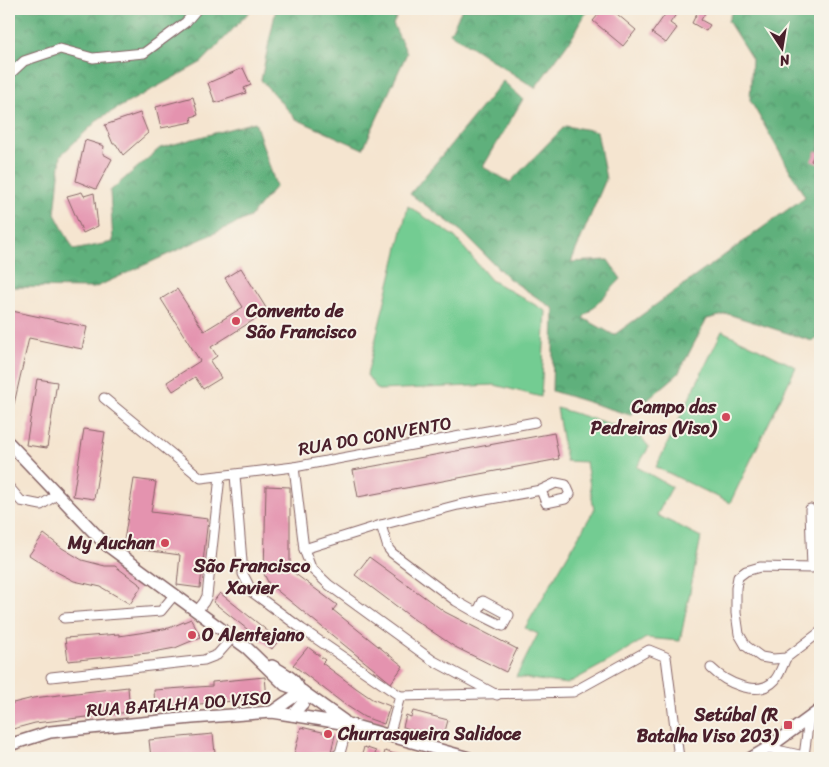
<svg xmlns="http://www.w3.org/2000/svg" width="829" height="767" font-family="Sriracha,sans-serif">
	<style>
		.grass { fill: #73cc92; stroke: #5e765e }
		.forest { fill: url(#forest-crowns); stroke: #546854 }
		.building { fill: #e493af }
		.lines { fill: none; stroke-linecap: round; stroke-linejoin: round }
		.minor-casing { stroke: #866465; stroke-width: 11 }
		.tertiary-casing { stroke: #866465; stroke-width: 14 }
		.minor { stroke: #fff; stroke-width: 9 }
		.tertiary { stroke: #fff; stroke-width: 11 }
		.poi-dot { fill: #d1495b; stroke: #f7f3e8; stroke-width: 2 }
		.labels { text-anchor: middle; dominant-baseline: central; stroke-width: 4; stroke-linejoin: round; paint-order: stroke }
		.poi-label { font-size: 18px; font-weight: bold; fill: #4a1f2b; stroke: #f7f3e8; text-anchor: start }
		.street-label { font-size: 18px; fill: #4a1f2b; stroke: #f7f3e8 }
		.neighbourhood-label { font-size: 19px; font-weight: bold; fill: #4a1f2b; stroke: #f7f3e8 }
	</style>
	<defs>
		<pattern id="forest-crowns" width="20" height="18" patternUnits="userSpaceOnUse" patternTransform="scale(1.25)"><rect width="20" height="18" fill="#5eb07c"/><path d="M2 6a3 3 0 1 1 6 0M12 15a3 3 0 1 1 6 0" fill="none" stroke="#508f66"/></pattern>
	</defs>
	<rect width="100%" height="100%" fill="#f7f3e8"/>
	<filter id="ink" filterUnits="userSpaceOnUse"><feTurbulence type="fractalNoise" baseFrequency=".02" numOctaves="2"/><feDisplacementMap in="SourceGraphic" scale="10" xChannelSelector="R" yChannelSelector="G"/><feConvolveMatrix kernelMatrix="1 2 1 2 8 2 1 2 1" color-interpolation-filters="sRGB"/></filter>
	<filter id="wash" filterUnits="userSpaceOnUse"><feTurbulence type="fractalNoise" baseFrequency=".0096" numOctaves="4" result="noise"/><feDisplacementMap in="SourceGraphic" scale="20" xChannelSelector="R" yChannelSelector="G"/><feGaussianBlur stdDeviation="1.12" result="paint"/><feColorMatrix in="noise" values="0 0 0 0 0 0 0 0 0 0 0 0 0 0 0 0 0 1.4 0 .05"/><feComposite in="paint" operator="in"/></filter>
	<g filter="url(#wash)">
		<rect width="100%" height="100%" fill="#f5e5d0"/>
		<g class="grass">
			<polygon points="408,206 455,237 491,280 546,311 541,397 495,385 378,390 367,375"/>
			<polygon points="722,331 796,367 730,503 656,467"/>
			<polygon points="557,408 637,432 649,447 637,467 672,487 657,515 701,537 680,641 646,638 609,661 567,684 516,677 538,634 525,628 594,510 586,462 566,461"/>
		</g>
		<g class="forest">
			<polygon points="9,9 252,9 202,62 100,118 61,155 55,214 74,250 113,242 110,191 160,148 255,122 276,186 250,217 94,288 9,287"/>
			<polygon points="276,9 401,9 393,24 407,53 363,149 296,119 261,80"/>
			<polygon points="462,9 588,9 573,36 535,88 450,33"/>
			<polygon points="733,9 820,9 820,337 812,341 728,314 707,319 678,374 630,415 552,391 554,309 508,278 461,231 410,194 503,81 523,99 483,167 510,182 565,126 597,131 606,179 571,262 608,260 621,279 583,318 614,335 805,197 750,100 752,59 728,21"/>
		</g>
		<g id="blocks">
			<g class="building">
				<polygon points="603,9 611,9 636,30 623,46 593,21"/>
				<polygon points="669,9 677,9 679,10 670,23 677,28 666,43 652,33"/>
				<polygon points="699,9 706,11 701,20 710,25 706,31 692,23"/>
				<polygon points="243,68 251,85 244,88 246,93 215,103 208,83"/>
				<polygon points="193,97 198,115 191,117 192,122 161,128 156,107"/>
				<polygon points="140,113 148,133 123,155 116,144 113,144 105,125"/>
				<polygon points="85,140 104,146 103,154 112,159 96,189 76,181"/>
				<polygon points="816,150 820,153 820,165 811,161"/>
				<polygon points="82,192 84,196 94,193 98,226 83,233 67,196"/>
				<polygon points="241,268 268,311 211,347 217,356 210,361 221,378 203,389 195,377 173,391 167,382 200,361 161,299 177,289 204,331 243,307 225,278"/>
				<polygon points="12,311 87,327 82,349 29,338 14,404 9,403 9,327"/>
				<polygon points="37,379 57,382 47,448 26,445"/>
				<polygon points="84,429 105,432 94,499 73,496"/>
				<polygon points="554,433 559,459 358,497 353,470"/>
				<polygon points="134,479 156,482 151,512 208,519 200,588 177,585 180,555 123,547"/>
				<polygon points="266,486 290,487 290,570 337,605 333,610 403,666 391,683 269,584 264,574"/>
				<polygon points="44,534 62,548 82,560 105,566 115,566 142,586 130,604 101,587 74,581 51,569 29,555"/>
				<polygon points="369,557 445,612 517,649 506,672 455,647 415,620 355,575"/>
				<polygon points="220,593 279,640 272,649 213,602"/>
				<polygon points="191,619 201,637 175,648 148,653 68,661 65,638 119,634 119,636 146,632 169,628"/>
				<polygon points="308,647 325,660 322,663 356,688 372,699 390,706 384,724 364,717 344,704 293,665"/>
				<polygon points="265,677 267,698 155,708 154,690 212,686 212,682"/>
				<polygon points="128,687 130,712 35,723 9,730 9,704 33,698"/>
				<polygon points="413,711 448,720 443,739 403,727 406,715 411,717"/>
				<polygon points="301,727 335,735 331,752 294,755"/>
				<polygon points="213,734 215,753 195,755 196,758 151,758 149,740"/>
				<polygon points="364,747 376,751 374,758 361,758"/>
				<polygon points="385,751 407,758 383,758"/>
			</g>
		</g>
	</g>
	<g filter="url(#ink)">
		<use href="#blocks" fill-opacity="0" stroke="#866465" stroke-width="1"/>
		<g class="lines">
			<defs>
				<g id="minor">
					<polyline points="9,75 24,61 60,49 93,58 144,53 186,22 197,9"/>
					<polyline points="104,398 201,478 294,467 535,422"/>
					<polyline points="294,467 304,549 311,568 329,585 432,660 497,695"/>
					<polyline points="235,475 243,574 252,592 302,629 400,696"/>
					<polyline points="9,487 21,501 41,505 58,494"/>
					<polyline points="810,509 812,568 760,567 746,571 738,577 736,588 736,613 739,634 746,646 761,657 773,659 786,658 820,632"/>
					<polyline points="381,525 388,548 392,553 456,601 477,613 483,601 509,615 503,626 477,613"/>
					<polyline points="304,549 381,525 458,505 541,490 556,483 566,485 570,494 565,499 546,503 541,490"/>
					<polyline points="197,611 204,602 207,596 220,476"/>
					<polyline points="64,618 161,611 175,594"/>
					<path d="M711 668C725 682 758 699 775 680 780 674 783 664 786 658"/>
					<polyline points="51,677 204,660 217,655 232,638"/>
					<polyline points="389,736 400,696 573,692 649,650 666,657 679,758"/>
					<polyline points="768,748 804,756 809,718"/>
					<polyline points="332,758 340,753 348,724"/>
				</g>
				<g id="tertiary">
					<polyline points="9,443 104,543 247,648 285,685 302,691 344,721"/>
					<path d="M272 666C290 676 300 681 303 703L292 715"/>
					<polyline points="272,712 302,691"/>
					<polyline points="9,745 50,732 192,718 272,712 348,724 469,758"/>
					<polyline points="751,758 768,748 820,710"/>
				</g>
			</defs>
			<use href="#minor" class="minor-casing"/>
			<use href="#tertiary" class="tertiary-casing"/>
			<use href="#minor" class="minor"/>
			<use href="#tertiary" class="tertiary"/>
		</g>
	</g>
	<g class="poi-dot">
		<circle cx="236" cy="321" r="5"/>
		<circle cx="726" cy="417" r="5"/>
		<circle cx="165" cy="543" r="5"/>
		<circle cx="192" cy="635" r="5"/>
		<rect x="783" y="720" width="10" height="10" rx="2.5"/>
		<circle cx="328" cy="734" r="5"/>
	</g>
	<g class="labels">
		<g class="poi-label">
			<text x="246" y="311">Convento de<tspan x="246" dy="21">São Francisco</tspan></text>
			<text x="716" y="407" text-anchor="end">Campo das<tspan x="716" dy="21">Pedreiras (Viso)</tspan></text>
			<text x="155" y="543" text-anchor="end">My Auchan</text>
			<text x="202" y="635">O Alentejano</text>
			<text x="778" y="715" text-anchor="end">Setúbal (R<tspan x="778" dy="21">Batalha Viso 203)</tspan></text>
			<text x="338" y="734">Churrasqueira Salidoce</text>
		</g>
		<g class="street-label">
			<text transform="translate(375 436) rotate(-10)">RUA DO CONVENTO</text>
			<text transform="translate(179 704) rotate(-4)">RUA BATALHA DO VISO</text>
		</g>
		<g class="neighbourhood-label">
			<text x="252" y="565">São Francisco<tspan x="252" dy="22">Xavier</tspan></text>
		</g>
	</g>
	<rect width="829" height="767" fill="none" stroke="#f7f3e8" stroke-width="30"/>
	<g transform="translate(782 48) rotate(168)" stroke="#f7f3e8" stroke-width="4" paint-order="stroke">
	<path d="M0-4L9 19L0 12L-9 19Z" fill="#4a1f2b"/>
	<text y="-8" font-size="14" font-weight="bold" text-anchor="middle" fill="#4a1f2b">N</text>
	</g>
</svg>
